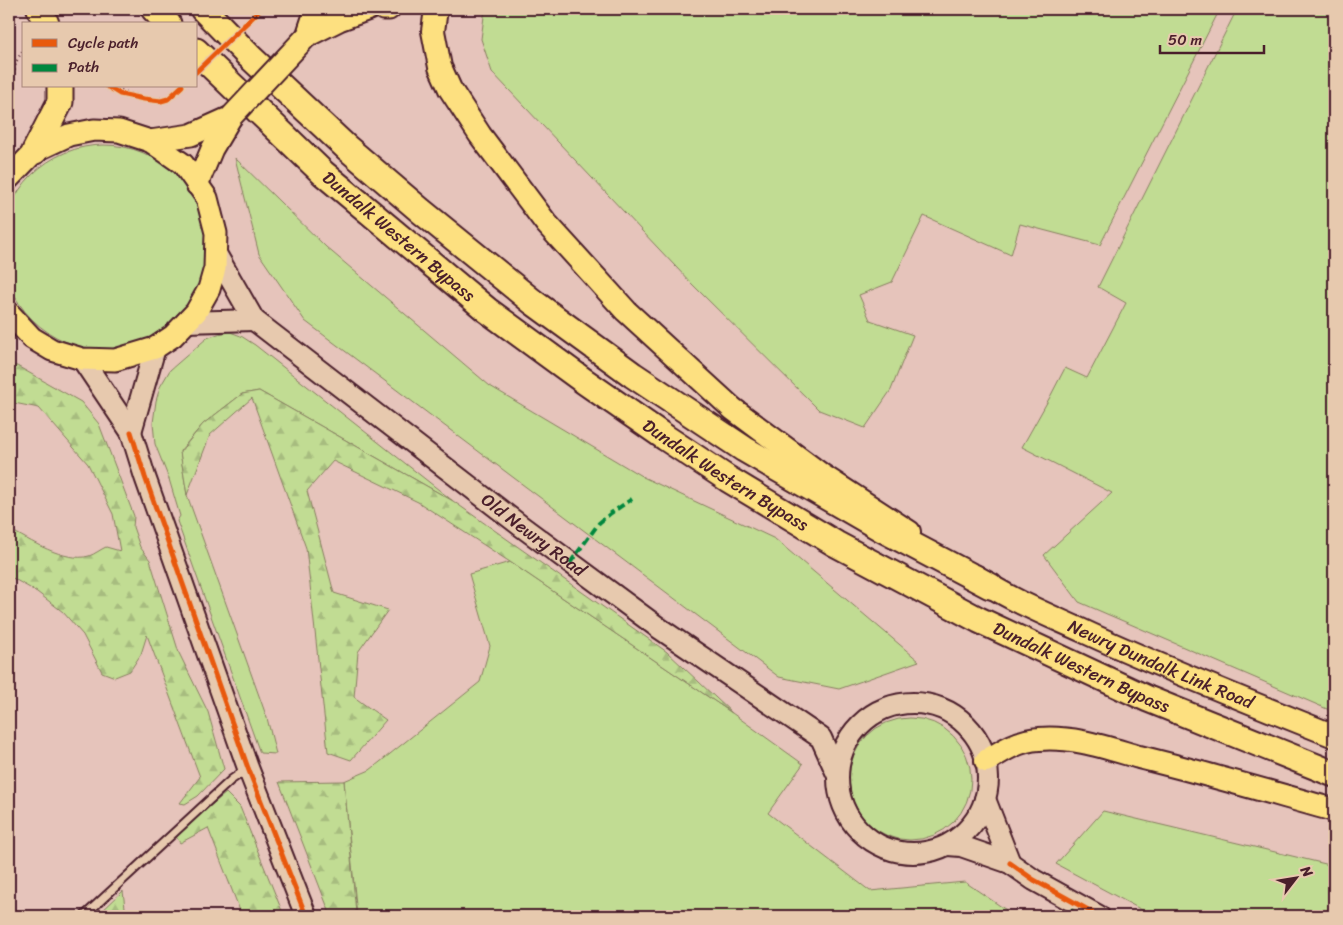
<svg xmlns="http://www.w3.org/2000/svg" width="1343" height="925" font-family="Sriracha,sans-serif">
	<style>
		.grass { fill: #c1dc93; stroke: #867e5f }
		.forest { fill: url(#forest-firs); stroke: #867e5f }
		.lines { fill: none; stroke-linecap: round; stroke-linejoin: round }
		.service-casing { stroke: #4a1f2b; stroke-width: 11 }
		.secondary-casing { stroke: #4a1f2b; stroke-width: 24 }
		.primary-casing { stroke: #4a1f2b; stroke-width: 25 }
		.trunk-casing { stroke: #4a1f2b; stroke-width: 26 }
		.motorway-casing { stroke: #4a1f2b; stroke-width: 29 }
		.path { stroke: #4a1f2b; stroke-width: 2.5; stroke-dasharray: 1 4; stroke-linecap: butt }
		.service { stroke: #e7c9ae; stroke-width: 7 }
		.secondary { stroke: #e7c9ae; stroke-width: 20 }
		.primary { stroke: #fde080; stroke-width: 21 }
		.trunk { stroke: #fde080; stroke-width: 22 }
		.motorway { stroke: #fde080; stroke-width: 25 }
		.primary-bridge-casing { stroke: #4a1f2b; stroke-width: 25; stroke-linecap: butt }
		.path-bridge { stroke: #4a1f2b; stroke-width: 2.5; stroke-dasharray: 1 4; stroke-linecap: butt }
		.primary-bridge { stroke: #fde080; stroke-width: 21 }
		.quiet { stroke: #00873e; stroke-width: 4; stroke-dasharray: 8 4; stroke-linecap: butt }
		.cycleway-casing { stroke: #e7c9ae; stroke-width: 8 }
		.cycleway { stroke: #e8590c; stroke-width: 5 }
		.labels { text-anchor: middle; dominant-baseline: central; stroke-width: 4; stroke-linejoin: round; paint-order: stroke }
		.street-label { font-size: 18px; fill: #4a1f2b; stroke: #e7c9ae }
	</style>
	<defs>
		<pattern id="forest-firs" width="22" height="20" patternUnits="userSpaceOnUse" patternTransform="scale(1.25)"><rect width="22" height="20" fill="#c1dc93"/><path d="M5 1l3.5 6h-7zM16 11l3.5 6h-7z" fill="#a7bc7f"/></pattern>
	</defs>
	<rect width="100%" height="100%" fill="#e6c4bb"/>
	<filter id="ink" filterUnits="userSpaceOnUse"><feTurbulence type="fractalNoise" baseFrequency=".02" numOctaves="2"/><feDisplacementMap in="SourceGraphic" scale="10" xChannelSelector="R" yChannelSelector="G"/><feConvolveMatrix kernelMatrix="1 2 1 2 8 2 1 2 1" color-interpolation-filters="sRGB"/></filter>
	<g filter="url(#ink)">
		<g class="grass">
			<polygon points="485,9 1220,9 1100,245 1020,224 1011,255 924,216 892,282 859,295 870,320 913,335 891,390 865,428 819,410 692,284 492,72 481,39"/>
			<polygon points="1237,9 1334,9 1334,712 1079,602 1044,555 1112,493 1022,447 1050,397 1065,368 1087,378 1126,303 1098,287"/>
			<circle cx="104" cy="247" r="102"/>
			<polygon points="235,158 326,247 490,386 643,477 775,539 919,661 839,689 779,677 305,321 259,254"/>
			<polygon points="230,332 241,336 255,345 453,501 259,391 242,394 203,424 180,451 187,495 267,718 276,754 260,753 177,521 180,516 169,479 155,444 153,423 156,401 160,387 170,370 207,338 218,334"/>
			<polygon points="510,562 732,713 803,764 768,813 870,891 965,882 1015,916 357,916 344,781 370,770 480,682 490,646 469,574"/>
			<circle cx="910" cy="779" r="61"/>
			<polygon points="1103,811 1334,866 1334,916 1153,916 1056,864"/>
		</g>
		<g class="forest">
			<path d="M9 365 17 366 81 402 99 424 134 516 133 527 140 547 150 560 179 653 208 712 224 769 198 796 185 804 180 803 200 777 147 635 141 654 130 671 115 677 102 672 83 635 63 612 37 592 9 576V529C29 540 65 563 89 556 95 554 101 549 106 547L120 551 113 514 88 464 39 408 9 402Z"/>
			<polygon points="259,391 453,501 667,652 732,713 510,562 418,502 333,461 307,491 334,593 388,610 358,652 354,697 386,720 351,760 328,752 306,548 252,398 210,435 187,495 180,452 203,424 242,394"/>
			<polygon points="344,781 356,913 357,916 331,916 279,782"/>
			<polygon points="226,793 240,807 284,916 242,916 208,828 180,843 175,835"/>
			<polygon points="123,891 126,916 97,916"/>
		</g>
		<g class="lines">
			<defs>
				<polyline id="service" points="84,916 231,780 247,769"/>
				<g id="secondary">
					<path id="s1" d="M215 252 254 320 521 526 659 628 821 738 838 776"/>
					<polyline points="186,322 254,320"/>
					<polyline points="82,359 131,432 145,477 248,768 306,916"/>
					<polyline points="131,432 155,348"/>
					<circle cx="913" cy="778" r="75"/>
					<polyline points="985,799 1010,863"/>
					<polyline points="948,845 961,846 1010,863 1034,880 1099,916"/>
				</g>
				<g id="primary">
					<polyline points="383,9 389,9"/>
					<polyline points="307,36 339,20 369,9"/>
					<polyline points="307,36 316,9"/>
					<polyline points="150,141 191,135 231,117"/>
					<polyline points="9,178 35,151 69,135 94,130 119,131 150,141 183,164 207,198 216,233 215,268 209,289 196,312 173,336 155,348 115,360 82,359 52,350 32,338 9,313"/>
					<polyline points="197,185 212,149 231,117"/>
				</g>
				<g id="trunk">
					<polyline points="436,9 433,31 440,67 450,89 480,135 546,223 626,311 733,409 823,476 909,532"/>
					<path id="s2" d="M975 576C1008 599 1046 614 1083 631 1165 669 1250 702 1334 736"/>
					<path d="M986 761C1002 751 1019 740 1039 739 1073 736 1107 748 1139 757 1205 773 1269 792 1334 810"/>
				</g>
				<g id="motorway">
					<polyline points="40,9 46,24"/>
					<polyline points="154,9 168,24"/>
					<polyline points="203,9 249,56 346,147 421,211 533,302 633,375 744,449 882,529 990,586"/>
					<path id="s3" d="M196 51 323 173 487 310 584 381 666 438 728 479 836 544 979 620 1148 699 1334 774"/>
					<polyline points="35,151 60,102 60,86"/>
				</g>
			</defs>
			<use href="#service" class="service-casing"/>
			<use href="#secondary" class="secondary-casing"/>
			<use href="#primary" class="primary-casing"/>
			<use href="#trunk" class="trunk-casing"/>
			<use href="#motorway" class="motorway-casing"/>
			<g class="path">
				<path d="M112 86C124 92 148 100 161 98 170 96 176 92 182 86"/>
				<polyline points="9,100 12,87 16,62 24,48"/>
			</g>
			<use href="#service" class="service"/>
			<use href="#secondary" class="secondary"/>
			<use href="#primary" class="primary"/>
			<use href="#trunk" class="trunk"/>
			<use href="#motorway" class="motorway"/>
			<defs>
				<polyline id="primary-bridge" points="231,117 307,36"/>
			</defs>
			<use href="#primary-bridge" class="primary-bridge-casing"/>
			<polyline class="path-bridge" points="196,72 261,9"/>
			<use href="#primary-bridge" class="primary-bridge"/>
			<g class="quiet">
				<polyline points="570,563 599,523 611,513 632,499"/>
				<polyline points="1069,916 1076,903"/>
			</g>
			<defs>
				<g id="cycleway">
					<polyline points="196,72 261,9"/>
					<polyline points="107,86 120,94 144,99 161,101 168,99 182,86"/>
					<polyline points="131,432 145,477 248,768 306,916"/>
					<polyline points="1010,863 1034,880 1099,916"/>
				</g>
			</defs>
			<use href="#cycleway" class="cycleway-casing"/>
			<use href="#cycleway" class="cycleway"/>
		</g>
	</g>
	<g class="labels">
		<g class="street-label">
			<text stroke="none"><textPath href="#s3" startOffset="275">Dundalk Western Bypass</textPath></text>
			<text stroke="none"><textPath href="#s3" startOffset="680">Dundalk Western Bypass</textPath></text>
			<text stroke="none"><textPath href="#s1" startOffset="431">Old Newry Road</textPath></text>
			<text stroke="none"><textPath href="#s2" startOffset="206">Newry Dundalk Link Road</textPath></text>
			<text stroke="none"><textPath href="#s3" startOffset="1085">Dundalk Western Bypass</textPath></text>
		</g>
	</g>
	<rect width="1343" height="925" fill="none" stroke="#e7c9ae" stroke-width="30"/>
	<rect x="15" y="15" width="1313" height="895" fill="none" stroke="#4a1f2b" stroke-width="2" filter="url(#ink)"/>
	<rect x="22" y="22" width="175" height="65" fill="#e7c9ae" stroke="#a8857a"/>
	<rect x="32" y="39" width="25" height="8" fill="#e8590c" stroke="#a8857a"/>
	<text x="68" y="48" font-size="15" fill="#4a1f2b">Cycle path</text>
	<rect x="32" y="64" width="25" height="8" fill="#00873e" stroke="#a8857a"/>
	<text x="68" y="72" font-size="15" fill="#4a1f2b">Path</text>
	<g transform="translate(1296 878) rotate(59)" stroke="#e7c9ae" stroke-width="4" paint-order="stroke">
	<path d="M0-4L9 19L0 12L-9 19Z" fill="#4a1f2b"/>
	<text y="-8" font-size="14" font-weight="bold" text-anchor="middle" fill="#4a1f2b">N</text>
	</g>
	<path d="M1160 45v8h104v-8" fill="none" stroke="#4a1f2b" stroke-width="2.5"/>
	<text x="1168" y="45" font-size="15" fill="#4a1f2b" stroke="#e7c9ae" stroke-width="4" paint-order="stroke">50 m</text>
</svg>
